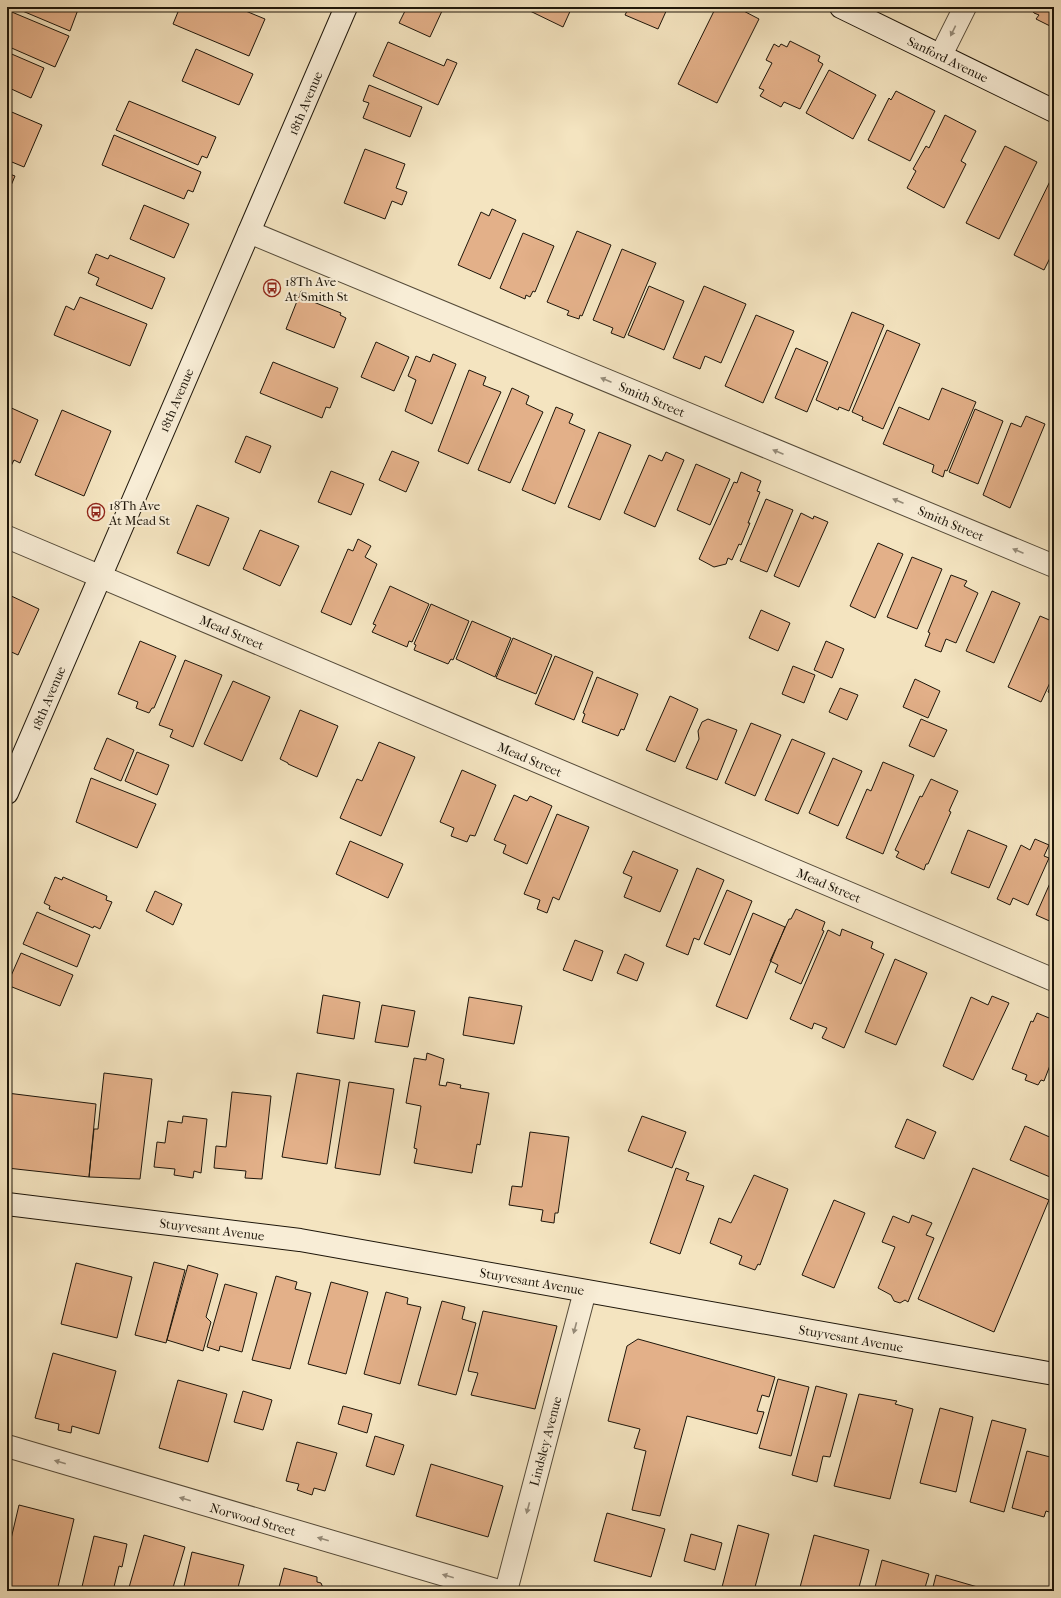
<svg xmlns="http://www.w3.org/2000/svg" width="1061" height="1598" font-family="'IM FELL French Canon',serif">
<rect width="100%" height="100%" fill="#f4e4c0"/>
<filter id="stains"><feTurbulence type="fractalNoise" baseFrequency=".005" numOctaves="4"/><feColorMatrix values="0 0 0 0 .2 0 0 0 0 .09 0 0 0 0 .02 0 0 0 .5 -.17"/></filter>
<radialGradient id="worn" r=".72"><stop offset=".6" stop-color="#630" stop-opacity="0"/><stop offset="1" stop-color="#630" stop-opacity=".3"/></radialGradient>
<path fill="#e3b089" stroke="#1e160a" d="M 13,7 L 79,7 L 70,31 Z
M 180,7 L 236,7 L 265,19 L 249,56 L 173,24 Z
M 407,7 L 433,7 L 442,11 L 430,37 L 399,23 Z
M 532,7 L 572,7 L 563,27 L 530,11 Z
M 629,7 L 668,7 L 658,29 L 625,15 Z
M 716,7 L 736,7 L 759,19 L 717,103 L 678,84 Z
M 1030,7 L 1054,7 L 1054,28 L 1036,19 L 1039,15 L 1034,13 Z
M 7,10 L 69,36 L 55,67 L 7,46 Z
M 790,41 L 820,56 L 818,61 L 823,64 L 800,109 L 784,102 L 781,107 L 760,96 L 764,90 L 759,88 L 772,63 L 766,60 L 774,44 L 779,47 L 781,44 L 787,47 Z
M 388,42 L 444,66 L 447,59 L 457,63 L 438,105 L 373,76 Z
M 196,49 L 253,74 L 239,105 L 182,81 Z
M 7,52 L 44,68 L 31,98 L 7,87 Z
M 829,70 L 876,95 L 853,139 L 806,113 Z
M 369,85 L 422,107 L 410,137 L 363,118 L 369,103 L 363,101 Z
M 896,91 L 935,111 L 910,161 L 868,140 L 889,98 L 891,100 Z
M 129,101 L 216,137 L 207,158 L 202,156 L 198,165 L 116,130 Z
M 7,110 L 42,125 L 24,167 L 7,160 Z
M 945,115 L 976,131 L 961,161 L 966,164 L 944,208 L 907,188 L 916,171 L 913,169 L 926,146 L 929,148 Z
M 114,135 L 201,172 L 193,192 L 188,190 L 184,199 L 102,165 Z
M 1005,146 L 1037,162 L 999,239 L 966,223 Z
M 365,149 L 405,164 L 396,188 L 407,192 L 402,205 L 392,201 L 385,219 L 344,203 Z
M 7,173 L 15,176 L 7,195 Z
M 1054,173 L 1054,250 L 1044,270 L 1014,255 Z
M 144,205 L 189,224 L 174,258 L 130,239 Z
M 492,209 L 516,220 L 490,279 L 458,265 L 481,212 L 489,216 Z
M 577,231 L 611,245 L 582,316 L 580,315 L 579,319 L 567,315 L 569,311 L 547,302 Z
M 523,233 L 554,246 L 535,292 L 533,291 L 530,297 L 526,295 L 525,299 L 500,288 Z
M 622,249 L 656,263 L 624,338 L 611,333 L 613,328 L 593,320 Z
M 96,254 L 108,259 L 110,255 L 165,278 L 152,309 L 96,285 L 99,278 L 88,273 Z
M 649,286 L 684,301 L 664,350 L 628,335 Z
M 704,286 L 746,304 L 721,363 L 705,356 L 700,369 L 673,358 Z
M 301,291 L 313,296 L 311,301 L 341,313 L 340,315 L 346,318 L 334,348 L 286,329 Z
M 80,297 L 147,324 L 130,366 L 54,335 L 66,306 L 74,310 Z
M 852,312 L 884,325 L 849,411 L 839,407 L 838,410 L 816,400 Z
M 756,315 L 794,331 L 763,403 L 725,386 Z
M 887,330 L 920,344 L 883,429 L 862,420 L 863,417 L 852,412 Z
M 376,342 L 409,357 L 394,391 L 361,377 Z
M 796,348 L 828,362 L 807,412 L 775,398 Z
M 433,354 L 456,364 L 432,424 L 405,411 L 416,380 L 408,376 L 416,356 L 430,362 Z
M 273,362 L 338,388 L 330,408 L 326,407 L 322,418 L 260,393 Z
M 469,370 L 486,377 L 483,385 L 501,392 L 468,464 L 438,451 Z
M 512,388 L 529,396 L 526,404 L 543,412 L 510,483 L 478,470 Z
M 942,388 L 976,402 L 947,471 L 945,470 L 943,477 L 932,472 L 934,465 L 883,444 L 899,407 L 929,420 Z
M 7,406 L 38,420 L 20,463 L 14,460 L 9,470 L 7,469 Z
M 556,407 L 573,414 L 569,423 L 585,430 L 555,504 L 522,490 Z
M 975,409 L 1003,421 L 978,484 L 949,472 Z
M 62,410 L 111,431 L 84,496 L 35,475 Z
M 1026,416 L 1045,424 L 1010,508 L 983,495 L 1011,423 L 1021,427 Z
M 599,432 L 631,445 L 600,520 L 568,507 Z
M 246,436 L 271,446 L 260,473 L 235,462 Z
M 392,451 L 419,462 L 406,492 L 379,480 Z
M 666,452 L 684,460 L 655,527 L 624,513 L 649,455 L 662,461 Z
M 696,464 L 730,479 L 710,525 L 677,510 Z
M 331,471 L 364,484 L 351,515 L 318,502 Z
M 741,472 L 761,481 L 757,491 L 760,492 L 748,523 L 750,523 L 741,545 L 739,544 L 732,560 L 728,558 L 726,564 L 714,567 L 699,559 L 734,482 L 737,483 Z
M 766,499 L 793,510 L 767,572 L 740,561 Z
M 197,505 L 229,518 L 209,566 L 177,553 Z
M 801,513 L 813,519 L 814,516 L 828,522 L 799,587 L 774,576 Z
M 260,530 L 299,546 L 280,586 L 243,569 Z
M 358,539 L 371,546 L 365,557 L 377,564 L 351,625 L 321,612 L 348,549 L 353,551 Z
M 878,543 L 903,554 L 875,618 L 850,606 Z
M 912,557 L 942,569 L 917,629 L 887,617 Z
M 951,575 L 967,581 L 964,586 L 978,593 L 956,643 L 946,639 L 941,652 L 925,646 L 930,633 L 928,632 Z
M 390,586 L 429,604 L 412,642 L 409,641 L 407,647 L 372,632 L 376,625 L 373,624 Z
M 992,591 L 1020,603 L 994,663 L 966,651 Z
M 7,594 L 39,609 L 18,655 L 7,650 Z
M 431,604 L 469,621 L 453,660 L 451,659 L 448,664 L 414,650 L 416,645 L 414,644 Z
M 761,610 L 790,623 L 778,651 L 749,638 Z
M 1040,616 L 1054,622 L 1054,674 L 1041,702 L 1008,687 Z
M 472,621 L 511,638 L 495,677 L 456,659 Z
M 513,638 L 552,655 L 536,694 L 496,678 Z
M 140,641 L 176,656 L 154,708 L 152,708 L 149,713 L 136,708 L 138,702 L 118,694 Z
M 826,641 L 844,649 L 832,678 L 814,670 Z
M 555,656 L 593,672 L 574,720 L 535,704 Z
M 185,660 L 222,675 L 193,747 L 170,737 L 173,730 L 159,725 Z
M 793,666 L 815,675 L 804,703 L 782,694 Z
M 597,677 L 638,694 L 624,730 L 621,729 L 618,736 L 582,722 L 585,714 L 583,713 Z
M 1054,678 L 1054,695 L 1048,692 Z
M 915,679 L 940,691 L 928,718 L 903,707 Z
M 233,681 L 270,697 L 242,761 L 204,744 Z
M 840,688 L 858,695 L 847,720 L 829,712 Z
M 670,696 L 698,709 L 675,762 L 646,750 Z
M 300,710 L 338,726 L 317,777 L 288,764 L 288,763 L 280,759 Z
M 708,719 L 737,730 L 717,780 L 686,768 L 699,739 L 698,731 L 702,722 Z
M 921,719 L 947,730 L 934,757 L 909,746 Z
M 751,723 L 781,735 L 755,796 L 725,783 Z
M 107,738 L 134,750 L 121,781 L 94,769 Z
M 792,739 L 825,753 L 798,814 L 765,800 Z
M 379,742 L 415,757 L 381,836 L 340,818 L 357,779 L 362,781 Z
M 137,752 L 169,765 L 157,795 L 125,781 Z
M 833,758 L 862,771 L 838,826 L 809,813 Z
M 883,762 L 914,775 L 883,854 L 846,838 L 867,789 L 871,791 Z
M 462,770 L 496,785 L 475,836 L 470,835 L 467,842 L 451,836 L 454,828 L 440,822 Z
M 91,778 L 156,804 L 137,848 L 76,822 Z
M 931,779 L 958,791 L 949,811 L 951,812 L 928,864 L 926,864 L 924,870 L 896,857 L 899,852 L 895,850 L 920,796 L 922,797 Z
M 514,795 L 527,801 L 530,796 L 552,806 L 527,864 L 503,853 L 506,845 L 494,840 Z
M 557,814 L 589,827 L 559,900 L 553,897 L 547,913 L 537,909 L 540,900 L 524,894 Z
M 968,830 L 1007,846 L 989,888 L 951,873 Z
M 1035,839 L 1049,845 L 1044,856 L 1049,858 L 1028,905 L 1013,898 L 1010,905 L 997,899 L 1021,845 L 1030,850 Z
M 350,841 L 403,864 L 388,898 L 336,874 Z
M 633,851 L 678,870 L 660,912 L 624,897 L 632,877 L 623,873 Z
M 697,868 L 724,880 L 699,940 L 694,938 L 688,955 L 666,946 Z
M 1054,874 L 1054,923 L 1036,915 Z
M 55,877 L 62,880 L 63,877 L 107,896 L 106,900 L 112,902 L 100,929 L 94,926 L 93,928 L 49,909 L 50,906 L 44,903 Z
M 727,890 L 752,901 L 730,955 L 704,944 Z
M 155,891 L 182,904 L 173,925 L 146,911 Z
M 796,909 L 825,922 L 822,930 L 824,931 L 801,984 L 775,972 L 778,965 L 770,961 L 789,919 L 791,919 Z
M 37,912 L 90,935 L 77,967 L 23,944 Z
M 753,913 L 785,927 L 747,1019 L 716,1006 Z
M 842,929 L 873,942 L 871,948 L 884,954 L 844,1048 L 822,1038 L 827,1028 L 814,1023 L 812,1029 L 790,1019 L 828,930 L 840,936 Z
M 575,940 L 603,951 L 592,981 L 563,970 Z
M 21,953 L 73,975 L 60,1006 L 7,985 Z
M 625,954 L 644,963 L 637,981 L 617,973 Z
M 895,959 L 927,973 L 896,1045 L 865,1032 Z
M 323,995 L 360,1002 L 354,1039 L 317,1033 Z
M 992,996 L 1009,1003 L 973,1080 L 943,1066 L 971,997 L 988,1005 Z
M 469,997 L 522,1006 L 514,1044 L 463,1035 Z
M 382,1005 L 415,1011 L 408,1047 L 375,1042 Z
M 1037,1013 L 1054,1020 L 1054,1055 L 1044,1081 L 1041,1080 L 1038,1085 L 1025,1080 L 1027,1075 L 1012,1069 L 1031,1021 L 1033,1022 Z
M 427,1053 L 444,1059 L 439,1085 L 446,1086 L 447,1082 L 461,1085 L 460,1088 L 489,1093 L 480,1145 L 477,1144 L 472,1173 L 414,1163 L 417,1149 L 414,1148 L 421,1106 L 406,1103 L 414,1058 L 426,1060 Z
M 104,1073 L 152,1079 L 140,1179 L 89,1177 L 94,1129 L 98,1129 Z
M 297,1073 L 340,1080 L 327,1164 L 282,1157 Z
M 349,1082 L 394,1089 L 380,1175 L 335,1168 Z
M 232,1092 L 271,1096 L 262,1179 L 245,1178 L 246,1171 L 214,1168 L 216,1146 L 226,1147 Z
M 7,1093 L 96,1104 L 89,1177 L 7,1168 Z
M 183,1116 L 207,1119 L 201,1173 L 194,1171 L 193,1178 L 174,1175 L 175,1169 L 154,1167 L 157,1142 L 165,1143 L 168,1121 L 182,1123 Z
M 642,1116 L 686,1132 L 672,1168 L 628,1151 Z
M 907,1119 L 936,1132 L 924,1159 L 895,1147 Z
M 1025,1126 L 1054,1139 L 1054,1168 L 1050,1177 L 1010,1160 Z
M 530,1132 L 569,1137 L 558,1213 L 555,1213 L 554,1223 L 541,1221 L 543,1210 L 509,1205 L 512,1186 L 522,1187 Z
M 676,1168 L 689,1173 L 686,1180 L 704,1186 L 680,1254 L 650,1243 Z
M 973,1168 L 1049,1200 L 994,1332 L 918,1299 Z
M 754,1175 L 788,1189 L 760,1265 L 758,1264 L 755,1270 L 739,1264 L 742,1256 L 710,1243 L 719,1218 L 731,1223 Z
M 834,1200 L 865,1213 L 834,1288 L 802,1275 Z
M 912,1215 L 932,1223 L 926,1235 L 934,1238 L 908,1302 L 905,1300 L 900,1303 L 894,1301 L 891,1295 L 878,1288 L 895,1247 L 882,1242 L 893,1216 L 909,1223 Z
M 154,1262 L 185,1270 L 166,1343 L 135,1335 Z
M 76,1263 L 132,1277 L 117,1338 L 61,1324 Z
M 188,1265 L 218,1274 L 206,1317 L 211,1322 L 203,1351 L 167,1340 Z
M 276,1276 L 297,1282 L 295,1289 L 311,1293 L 290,1369 L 252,1360 Z
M 331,1282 L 368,1292 L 346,1374 L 308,1364 Z
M 225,1284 L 257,1293 L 242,1352 L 220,1346 L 219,1351 L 207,1347 Z
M 386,1292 L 408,1298 L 407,1304 L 421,1307 L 400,1384 L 364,1374 Z
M 442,1301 L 465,1307 L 462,1319 L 476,1323 L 456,1395 L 418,1385 Z
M 483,1311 L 557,1326 L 535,1409 L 471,1395 L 478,1373 L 468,1371 Z
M 638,1339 L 775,1377 L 769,1397 L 762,1395 L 757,1411 L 764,1412 L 757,1434 L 687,1416 L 660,1516 L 632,1510 L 646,1451 L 634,1448 L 640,1429 L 608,1421 L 627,1346 Z
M 53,1353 L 116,1371 L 99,1434 L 72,1426 L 71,1433 L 58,1430 L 59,1424 L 35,1418 Z
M 778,1379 L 809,1387 L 791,1456 L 759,1448 Z
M 178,1380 L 227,1394 L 208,1462 L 159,1448 Z
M 816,1386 L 847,1394 L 830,1457 L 823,1456 L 817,1482 L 792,1475 Z
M 243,1391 L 272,1400 L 263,1430 L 234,1422 Z
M 859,1394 L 897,1401 L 895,1404 L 913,1409 L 890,1499 L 834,1486 Z
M 343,1406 L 372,1414 L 367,1433 L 338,1424 Z
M 940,1408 L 973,1417 L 956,1492 L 920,1483 Z
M 992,1420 L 1026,1429 L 1004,1512 L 970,1502 Z
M 375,1436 L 404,1445 L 394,1475 L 366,1466 Z
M 297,1442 L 337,1453 L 325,1491 L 314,1488 L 312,1495 L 297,1490 L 299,1484 L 286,1481 Z
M 1027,1451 L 1054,1458 L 1054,1507 L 1052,1513 L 1046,1511 L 1044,1517 L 1012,1508 Z
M 431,1464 L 503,1486 L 488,1537 L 416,1516 Z
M 19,1505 L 74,1519 L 57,1591 L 19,1591 L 7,1588 L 7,1556 Z
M 607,1513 L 665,1529 L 651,1577 L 594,1561 Z
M 738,1525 L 769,1534 L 754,1591 L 721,1591 Z
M 691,1534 L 722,1543 L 715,1570 L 684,1561 Z
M 144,1535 L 185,1547 L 172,1591 L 128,1591 Z
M 814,1535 L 869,1550 L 858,1591 L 799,1591 Z
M 94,1536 L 127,1544 L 122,1567 L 119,1566 L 113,1591 L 81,1591 Z
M 192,1552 L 244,1565 L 237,1591 L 183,1591 Z
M 882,1560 L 929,1574 L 924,1591 L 874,1591 Z
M 284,1568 L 317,1577 L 317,1582 L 321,1583 L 324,1590 L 327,1591 L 278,1591 Z
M 936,1575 L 981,1588 L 980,1591 L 932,1591 Z"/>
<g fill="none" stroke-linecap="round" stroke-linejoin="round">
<g stroke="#544a38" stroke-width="24">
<path id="street" d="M 941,55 L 965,7
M 249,232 L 1054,566
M 7,537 L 1054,980
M 7,1446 L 499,1591
M 506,1591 L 585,1291"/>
</g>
<g stroke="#1e160a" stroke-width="24">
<path id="secondary" d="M 841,7 L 1054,111
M 7,793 L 346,7
M 7,1204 L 300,1240 L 1054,1374"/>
</g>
<use href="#street" stroke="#f8edd6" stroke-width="22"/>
<use href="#secondary" stroke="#f8edd6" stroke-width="22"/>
</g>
<defs><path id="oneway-solid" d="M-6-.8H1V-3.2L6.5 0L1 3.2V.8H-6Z"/></defs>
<g fill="#968c7a">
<use href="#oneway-solid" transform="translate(953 31) rotate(116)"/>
<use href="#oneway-solid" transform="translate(606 380) rotate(-157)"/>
<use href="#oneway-solid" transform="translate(778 452) rotate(-157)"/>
<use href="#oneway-solid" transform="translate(898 501) rotate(-157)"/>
<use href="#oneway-solid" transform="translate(1018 551) rotate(-157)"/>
<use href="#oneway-solid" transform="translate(575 1328) rotate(105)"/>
<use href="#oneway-solid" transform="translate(60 1462) rotate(-164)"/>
<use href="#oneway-solid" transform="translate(185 1499) rotate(-164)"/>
<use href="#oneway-solid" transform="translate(528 1508) rotate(105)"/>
<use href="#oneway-solid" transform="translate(323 1539) rotate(-164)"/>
<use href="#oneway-solid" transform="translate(448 1576) rotate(-164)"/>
</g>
<defs>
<g id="bus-ring" transform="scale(0.9)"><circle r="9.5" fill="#f8edd6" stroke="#8f2418" stroke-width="1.5"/><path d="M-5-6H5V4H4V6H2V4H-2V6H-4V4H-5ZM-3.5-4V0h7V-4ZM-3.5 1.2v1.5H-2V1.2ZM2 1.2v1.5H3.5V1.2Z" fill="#8f2418"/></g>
</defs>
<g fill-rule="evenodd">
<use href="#bus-ring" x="272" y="288"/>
<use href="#bus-ring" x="96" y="512"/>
</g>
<g text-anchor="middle" stroke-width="4" stroke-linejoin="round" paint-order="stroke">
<g font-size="13" fill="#1e160a" stroke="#f8edd6">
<text transform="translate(948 59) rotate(26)" y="5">Sanford Avenue</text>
<text transform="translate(305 103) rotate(-67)" y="5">18th Avenue</text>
<text transform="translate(652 399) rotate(23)" y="5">Smith Street</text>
<text transform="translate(176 400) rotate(-67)" y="5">18th Avenue</text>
<text transform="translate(951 523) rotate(23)" y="5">Smith Street</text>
<text transform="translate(232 632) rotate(23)" y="5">Mead Street</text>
<text transform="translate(48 698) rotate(-67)" y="5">18th Avenue</text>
<text transform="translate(530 759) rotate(23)" y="5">Mead Street</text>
<text transform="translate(829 885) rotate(23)" y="5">Mead Street</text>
<text transform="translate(212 1229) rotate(7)" y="5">Stuyvesant Avenue</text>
<text transform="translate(532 1281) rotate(10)" y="5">Stuyvesant Avenue</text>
<text transform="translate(851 1338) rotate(10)" y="5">Stuyvesant Avenue</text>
<text transform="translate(545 1441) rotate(-75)" y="5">Lindsley Avenue</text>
<text transform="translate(253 1519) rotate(16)" y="5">Norwood Street</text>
</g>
<g font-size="13" fill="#1e160a" stroke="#f8edd6" text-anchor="start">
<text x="285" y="286">18Th Ave<tspan x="285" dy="15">At Smith St</tspan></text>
<text x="109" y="510">18Th Ave<tspan x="109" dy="15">At Mead St</tspan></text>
</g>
</g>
<rect width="1061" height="1598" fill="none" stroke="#f4e4c0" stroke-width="24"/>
<rect x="8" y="8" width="1045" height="1582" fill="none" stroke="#1e160a" stroke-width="2"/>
<rect x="12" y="12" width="1037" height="1574" fill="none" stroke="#1e160a"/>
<rect width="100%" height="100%" filter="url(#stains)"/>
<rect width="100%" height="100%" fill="url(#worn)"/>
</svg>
